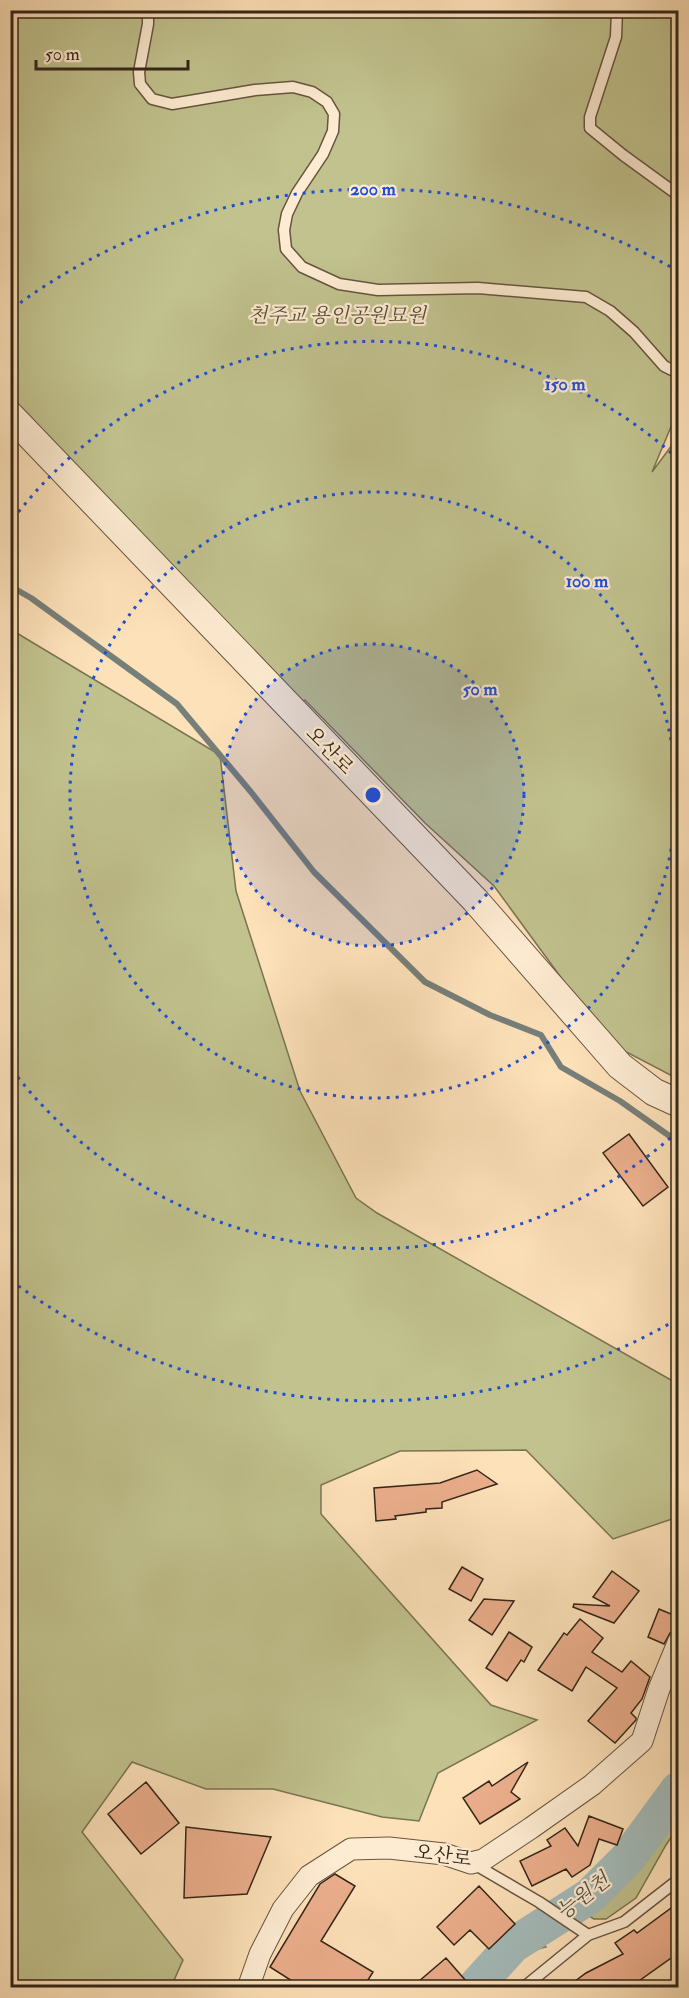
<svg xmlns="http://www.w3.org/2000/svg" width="689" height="1998" font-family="'IM FELL Double Pica','Noto Serif KR',serif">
<rect width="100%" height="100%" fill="#fde1b9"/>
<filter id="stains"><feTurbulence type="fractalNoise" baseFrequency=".00333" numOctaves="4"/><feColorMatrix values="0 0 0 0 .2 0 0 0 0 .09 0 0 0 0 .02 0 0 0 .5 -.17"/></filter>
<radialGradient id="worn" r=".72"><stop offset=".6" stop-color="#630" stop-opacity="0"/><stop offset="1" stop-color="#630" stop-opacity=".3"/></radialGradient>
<path fill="#c1c28e" stroke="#7a7453" stroke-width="1.5" d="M 11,11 L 678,11 L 678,410 L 652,472 L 678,437 L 678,1079 L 609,1043 L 494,886 L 425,823 L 305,700 L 288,706 L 11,415 Z
M 10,629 L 220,755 L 236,891 L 300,1091 L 356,1198 L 377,1213 L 678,1384 L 678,1517 L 613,1539 L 526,1450 L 400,1451 L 321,1485 L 321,1514 L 491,1705 L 537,1720 L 438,1773 L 419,1821 L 382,1817 L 273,1789 L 206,1789 L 132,1762 L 82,1832 L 183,1960 L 171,1987 L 11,1987 Z
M 678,1784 L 678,1788 C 647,1831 617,1879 569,1906 L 560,1901 L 584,1892 L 612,1867 L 636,1843 L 646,1826 Z
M 678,1798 L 678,1827 L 666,1845 L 636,1898 L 606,1919 L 594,1919 L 577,1909 C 621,1880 648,1840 678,1798 Z"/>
<path fill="#a4bbba" stroke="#777f79" stroke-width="1.5" d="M 530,1920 L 546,1947 C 534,1948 495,1976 490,1987 L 473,1987 L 480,1976 Z"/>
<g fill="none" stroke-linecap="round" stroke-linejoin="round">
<path stroke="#6c7069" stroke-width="1.5" d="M 529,1932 L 535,1940 L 535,1943 L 507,1963 L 504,1963 L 503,1959 Z"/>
<path stroke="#777f79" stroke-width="6" d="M 10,586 L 31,598 L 177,704 L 251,792 L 314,872 L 425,982 L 490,1015 L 541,1035 L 561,1067 L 620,1101 L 678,1142"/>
<path stroke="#a4bbba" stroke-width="36" d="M 474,1988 L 513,1945 L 590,1896 L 628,1858 L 678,1790"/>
</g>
<path fill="#ebae8c" stroke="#342618" stroke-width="1.5" d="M 629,1134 L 668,1187 L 643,1206 L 603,1153 Z
M 477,1470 L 497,1484 L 442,1502 L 442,1508 L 426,1509 L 426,1512 L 395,1516 L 396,1519 L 376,1521 L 374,1488 L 440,1483 Z
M 462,1567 L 483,1579 L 471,1601 L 449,1589 Z
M 612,1571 L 639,1591 L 614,1623 L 573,1607 L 574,1604 L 610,1606 L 593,1597 Z
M 484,1599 L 514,1601 L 492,1635 L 469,1620 Z
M 659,1609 L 678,1617 L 676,1630 L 670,1633 L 664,1644 L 648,1637 Z
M 580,1619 L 603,1638 L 592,1652 L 622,1672 L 631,1661 L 650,1677 L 642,1699 L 631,1713 L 636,1718 L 636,1720 L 615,1743 L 588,1721 L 617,1688 L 586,1667 L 572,1691 L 538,1670 L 564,1633 L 567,1635 Z
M 509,1632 L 532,1647 L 524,1662 L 521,1660 L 507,1681 L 486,1668 Z
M 528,1762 L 511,1792 L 520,1799 L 480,1824 L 463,1798 L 489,1781 L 492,1786 Z
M 146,1782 L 179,1823 L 141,1854 L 108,1814 Z
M 589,1816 L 623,1829 L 617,1845 L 599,1839 L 590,1865 L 572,1877 L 566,1869 L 532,1886 L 520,1861 L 551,1846 L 547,1840 L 565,1828 L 578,1846 Z
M 186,1827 L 271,1837 L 247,1894 L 184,1898 Z
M 335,1874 L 355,1886 L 321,1941 L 373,1972 L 363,1988 L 303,1988 L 270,1967 L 320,1884 Z
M 479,1886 L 515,1924 L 489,1949 L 470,1930 L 454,1945 L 437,1927 Z
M 678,1903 L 678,1953 L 629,1988 L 566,1988 L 586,1973 L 623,1954 L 615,1943 L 634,1930 L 637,1933 Z
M 446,1958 L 466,1981 L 457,1988 L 411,1988 Z"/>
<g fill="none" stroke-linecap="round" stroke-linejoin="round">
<g stroke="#665540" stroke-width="13">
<path id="service" d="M 148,10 L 148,24 L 139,72 L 140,84 L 152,99 L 172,104 L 255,90 L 293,87 L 312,92 L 327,102 L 334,114 L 333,131 L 323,154 L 297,193 L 287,214 L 284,230 L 286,249 L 302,267 L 339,284 L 378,290 L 478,288 L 586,297 L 610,311 L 634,332 L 664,366 L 678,373
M 617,10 L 616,37 L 590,117 L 590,128 L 623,155 L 678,195
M 474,1864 L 539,1902 L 588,1935
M 523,1988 L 588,1935 L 624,1922 L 678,1880"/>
</g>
<g stroke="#665540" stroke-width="23">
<path id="minor" d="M 248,1988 L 260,1954 L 283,1909 L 309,1876 L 351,1849 L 389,1848 L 444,1854 L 471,1863 L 483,1860 L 531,1828 L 592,1785 L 642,1741 L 659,1689 L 678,1643"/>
</g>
<g stroke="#665540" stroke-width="29">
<path id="tertiary" d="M 10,415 L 475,900 L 620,1066 L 654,1092 L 678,1103"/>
</g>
<use href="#service" stroke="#feecd2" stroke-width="10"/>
<use href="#minor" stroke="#feecd2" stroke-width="21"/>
<use href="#tertiary" stroke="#feecd2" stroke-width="27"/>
</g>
<circle cx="373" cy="795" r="151" fill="#1d4ed8" fill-opacity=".12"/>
<g fill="none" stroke="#1d4ed8" stroke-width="3" stroke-dasharray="3 6">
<circle cx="373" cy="795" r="151"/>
<circle cx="373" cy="795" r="303"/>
<path d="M677 1132A454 454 0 0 1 13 1071M13 519A454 454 0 0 1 677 458"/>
<path d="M676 1320A606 606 0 0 1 13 1282M13 308A606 606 0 0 1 676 270"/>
</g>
<g text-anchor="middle" stroke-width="4.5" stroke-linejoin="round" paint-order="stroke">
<g font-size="20" font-style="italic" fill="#574d36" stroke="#feecd2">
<text x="337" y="322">천주교 용인공원묘원</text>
</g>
<g font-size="20" fill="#342618" stroke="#feecd2">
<text transform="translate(330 750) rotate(46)" y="7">오산로</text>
<text transform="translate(443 1855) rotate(8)" y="7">오산로</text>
</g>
<g font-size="21" font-style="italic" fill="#565349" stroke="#feecd2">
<text transform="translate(583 1896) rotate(-38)" y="7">능원천</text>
</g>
</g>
<circle cx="373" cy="795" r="9" fill="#1d4ed8" stroke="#feecd2" stroke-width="3"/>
<g font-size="18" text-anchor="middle" font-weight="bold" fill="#1d4ed8" stroke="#feecd2" stroke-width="4.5" stroke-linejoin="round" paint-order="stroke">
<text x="373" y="195">200 m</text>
<text x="565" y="390">150 m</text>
<text x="587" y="587">100 m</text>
<text x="480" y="695">50 m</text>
</g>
<rect width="689" height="1998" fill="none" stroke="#fde1b9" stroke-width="36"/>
<rect x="12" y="12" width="665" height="1974" fill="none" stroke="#342618" stroke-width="3"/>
<rect x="18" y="18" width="653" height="1962" fill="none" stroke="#342618" stroke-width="1.5"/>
<path d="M36 60v9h152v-9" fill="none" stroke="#342618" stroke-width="3"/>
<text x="45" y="60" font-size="18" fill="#342618" stroke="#feecd2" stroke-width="4.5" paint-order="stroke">50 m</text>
<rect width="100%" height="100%" filter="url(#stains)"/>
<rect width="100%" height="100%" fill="url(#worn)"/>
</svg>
